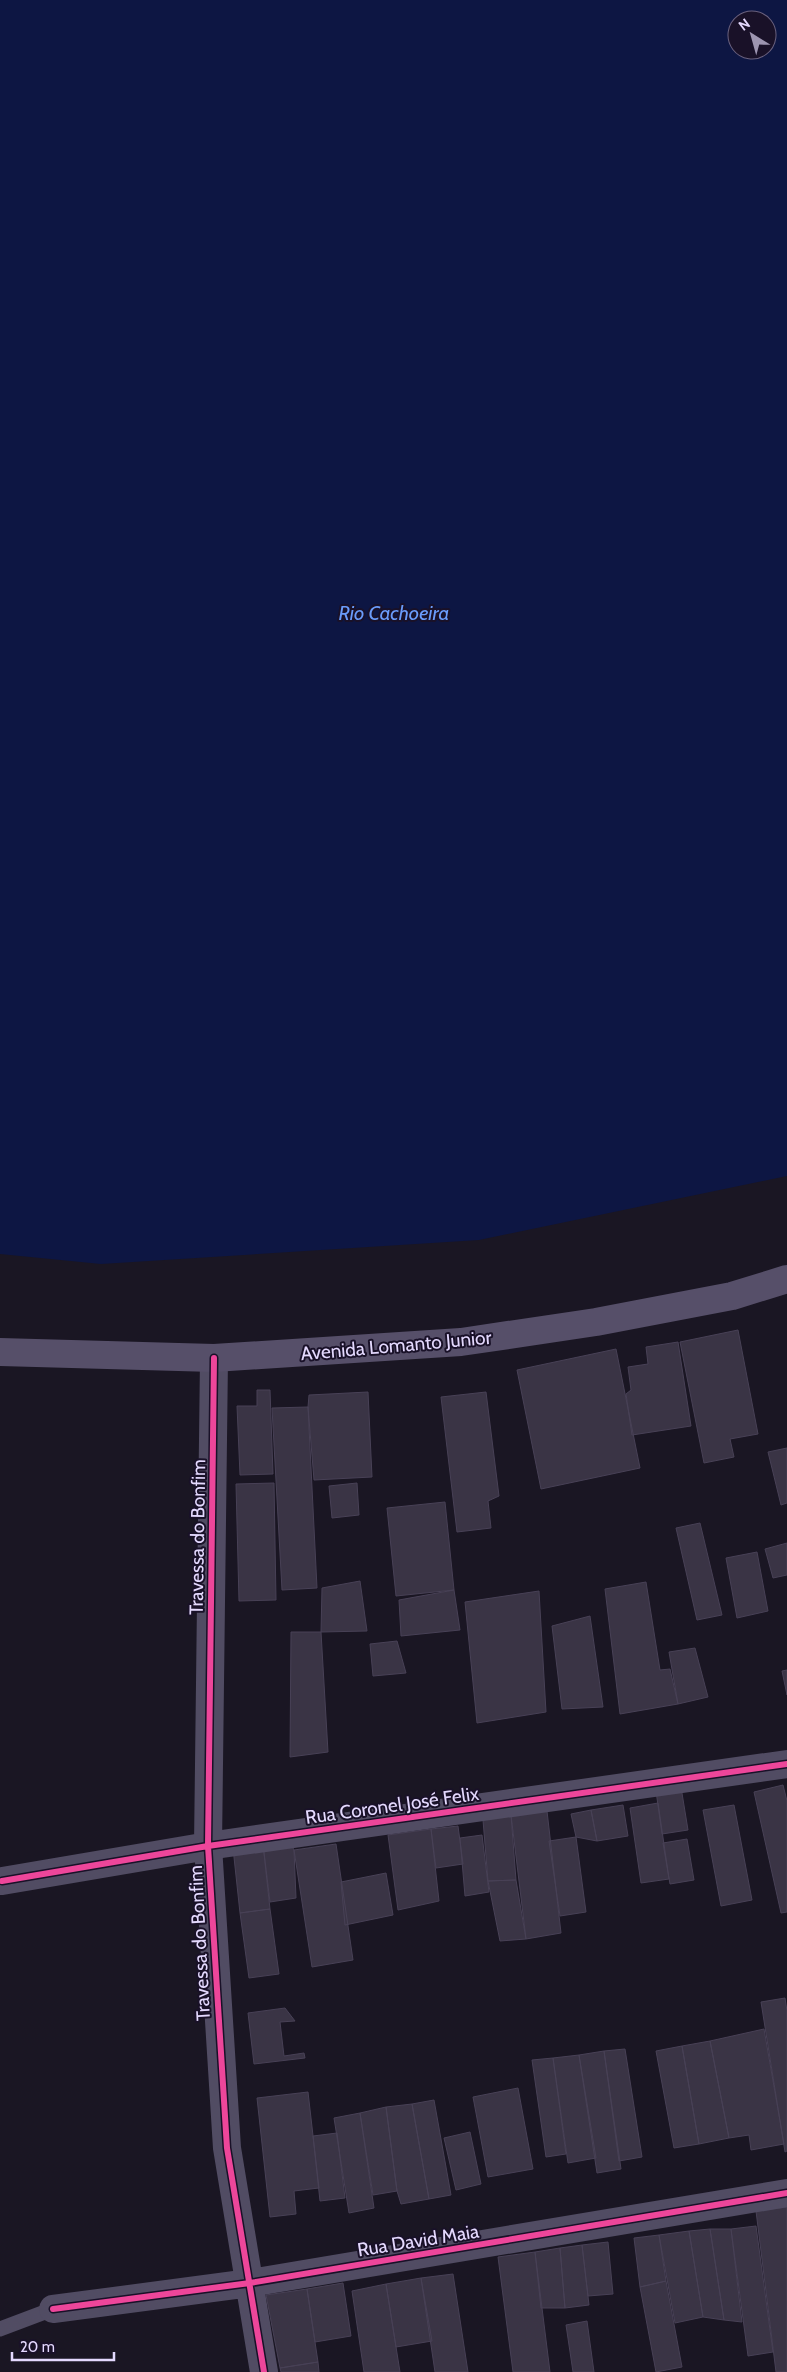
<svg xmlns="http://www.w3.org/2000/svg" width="787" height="2372" font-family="Cabin,sans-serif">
<rect width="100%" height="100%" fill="#1a1623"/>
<path fill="#0d1643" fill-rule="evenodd" d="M 0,0 L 787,0 L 787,1176 L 479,1240 L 101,1264 L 0,1254 ZM 737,20 L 767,20 L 767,50 L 737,50 Z"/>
<path fill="#3a3445" stroke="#484156" d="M 738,1330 L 758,1434 L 730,1439 L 734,1457 L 704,1463 L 680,1342 Z
M 678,1342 L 691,1426 L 632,1435 L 626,1394 L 631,1390 L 628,1367 L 648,1364 L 646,1347 Z
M 616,1349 L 640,1468 L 541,1489 L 517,1370 Z
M 257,1390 L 270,1390 L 273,1474 L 240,1475 L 237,1406 L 257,1406 Z
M 368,1392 L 372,1477 L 314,1480 L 308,1407 L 309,1395 Z
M 486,1392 L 499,1496 L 488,1501 L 491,1528 L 457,1532 L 441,1397 Z
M 308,1407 L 317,1588 L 282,1590 L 272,1408 Z
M 787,1448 L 787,1503 L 781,1505 L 768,1452 Z
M 274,1483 L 276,1600 L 239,1601 L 236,1484 Z
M 357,1483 L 359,1515 L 332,1518 L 329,1486 Z
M 445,1502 L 454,1590 L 396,1596 L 387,1508 Z
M 700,1523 L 722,1615 L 697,1620 L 676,1528 Z
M 787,1543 L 787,1575 L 773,1578 L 765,1549 Z
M 757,1552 L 768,1611 L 737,1618 L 726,1558 Z
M 360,1581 L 367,1631 L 321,1632 L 322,1588 Z
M 646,1582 L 660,1670 L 670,1669 L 678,1704 L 620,1714 L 605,1589 Z
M 454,1590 L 460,1630 L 401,1636 L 399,1600 Z
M 539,1591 L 546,1712 L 477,1723 L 465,1602 Z
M 590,1616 L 603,1707 L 562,1709 L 552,1626 Z
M 291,1632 L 321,1632 L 328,1752 L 290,1757 Z
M 397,1641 L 406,1673 L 373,1676 L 370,1644 Z
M 695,1648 L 708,1697 L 678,1704 L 669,1652 Z
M 787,1670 L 787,1695 L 782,1671 Z
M 783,1785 L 787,1801 L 787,1912 L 781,1913 L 754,1792 Z
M 681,1787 L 688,1830 L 662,1834 L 656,1791 Z
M 658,1803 L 669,1879 L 641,1883 L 630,1808 Z
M 623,1805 L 628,1836 L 597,1841 L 591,1810 Z
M 734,1805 L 752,1900 L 721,1906 L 703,1810 Z
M 591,1810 L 597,1841 L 576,1837 L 571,1814 Z
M 547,1811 L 561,1933 L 526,1939 L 511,1815 Z
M 511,1815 L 516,1880 L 488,1881 L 483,1820 Z
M 458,1826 L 463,1864 L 436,1868 L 431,1829 Z
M 431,1829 L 439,1901 L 398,1910 L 388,1835 Z
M 482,1835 L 489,1892 L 465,1896 L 460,1838 Z
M 576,1837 L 586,1912 L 560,1916 L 549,1841 Z
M 687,1839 L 694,1880 L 670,1884 L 663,1843 Z
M 289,1840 L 294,1850 L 296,1898 L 270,1902 L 263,1844 Z
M 263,1844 L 270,1909 L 240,1913 L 233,1848 Z
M 336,1844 L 353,1960 L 312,1967 L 294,1850 Z
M 386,1873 L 393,1915 L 345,1925 L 341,1882 Z
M 516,1880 L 526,1939 L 500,1941 L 488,1881 Z
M 270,1909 L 279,1974 L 249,1978 L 240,1913 Z
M 785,1998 L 787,2011 L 787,2151 L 785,2152 L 761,2002 Z
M 285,2008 L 295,2021 L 280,2022 L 284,2056 L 304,2053 L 305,2058 L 254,2064 L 248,2013 Z
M 764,2029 L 784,2144 L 751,2150 L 749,2135 L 729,2138 L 710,2041 Z
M 710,2041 L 729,2138 L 699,2144 L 682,2046 Z
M 682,2046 L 699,2144 L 674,2148 L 656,2051 Z
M 625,2049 L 642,2157 L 619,2161 L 604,2051 Z
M 604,2051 L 621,2169 L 597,2173 L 579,2055 Z
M 579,2055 L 596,2158 L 568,2163 L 553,2058 Z
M 553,2058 L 566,2154 L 546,2157 L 532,2060 Z
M 518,2088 L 533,2169 L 488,2177 L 473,2097 Z
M 308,2092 L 319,2188 L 294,2191 L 296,2214 L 270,2217 L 257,2098 Z
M 434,2100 L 451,2195 L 429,2199 L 412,2104 Z
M 412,2104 L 429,2199 L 401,2204 L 397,2191 L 386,2107 Z
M 386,2107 L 397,2191 L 373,2195 L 360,2113 Z
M 360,2113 L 374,2208 L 349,2213 L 334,2118 Z
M 470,2132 L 481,2184 L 456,2190 L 444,2138 Z
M 337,2133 L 345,2198 L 320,2201 L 313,2136 Z
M 787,2207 L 787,2372 L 776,2372 L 756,2211 Z
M 756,2226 L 773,2352 L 748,2356 L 731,2229 Z
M 710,2229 L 724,2320 L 703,2317 L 689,2231 Z
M 710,2229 L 731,2229 L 742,2322 L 724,2320 Z
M 689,2231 L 703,2317 L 675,2323 L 659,2235 Z
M 659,2235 L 666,2281 L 640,2287 L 634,2238 Z
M 608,2242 L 613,2294 L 588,2296 L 582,2245 Z
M 582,2245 L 589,2305 L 565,2308 L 560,2248 Z
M 560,2248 L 565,2308 L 541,2308 L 535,2252 Z
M 535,2252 L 550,2372 L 513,2372 L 498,2257 Z
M 453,2274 L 468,2372 L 435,2372 L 421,2278 Z
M 421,2278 L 432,2341 L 396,2347 L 386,2284 Z
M 666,2281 L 682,2367 L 656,2372 L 640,2287 Z
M 343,2283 L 351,2336 L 315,2342 L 307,2289 Z
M 386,2284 L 400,2372 L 364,2372 L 352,2291 Z
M 307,2289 L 318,2362 L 280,2368 L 266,2295 Z
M 587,2321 L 594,2372 L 573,2372 L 566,2325 Z
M 318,2362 L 319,2372 L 281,2372 L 280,2368 Z"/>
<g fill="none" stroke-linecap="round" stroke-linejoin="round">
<path stroke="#514c63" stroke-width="15" d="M 0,2329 L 53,2309"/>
<path stroke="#514c63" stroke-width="28" d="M 214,1358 L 208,1846 L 227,2148 L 264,2372
M 2,1881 L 208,1846 L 787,1764
M 53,2309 L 250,2283 L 787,2193"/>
<path stroke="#564f69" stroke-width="28" d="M 0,1352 L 214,1358 L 461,1342 L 596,1322 L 732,1296 L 787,1279"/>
<g stroke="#191128" stroke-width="9">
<path id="cycleway" d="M 214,1358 L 208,1846 L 227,2148 L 264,2372
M 2,1881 L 208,1846 L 787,1764
M 53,2309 L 250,2283 L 787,2193"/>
</g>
<use href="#cycleway" stroke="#ed469a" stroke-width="6"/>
</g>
<g text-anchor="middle" stroke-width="4" stroke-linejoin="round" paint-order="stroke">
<g font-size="19" fill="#e4d9fe" stroke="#191128">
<text transform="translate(396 1345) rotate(-5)" y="7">Avenida Lomanto Junior</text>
<text transform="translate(197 1537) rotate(-89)" y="7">Travessa do Bonfim</text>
<text transform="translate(392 1805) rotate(-8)" y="7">Rua Coronel José Felix</text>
<text transform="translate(199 1943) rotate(-93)" y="7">Travessa do Bonfim</text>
<text transform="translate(418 2240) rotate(-9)" y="7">Rua David Maia</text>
</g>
<g font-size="20" font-style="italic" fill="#6a9cfb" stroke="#191128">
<text x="394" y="620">Rio Cachoeira</text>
</g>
</g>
<g transform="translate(752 35) rotate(323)"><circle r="24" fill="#191128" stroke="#6a617e"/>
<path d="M0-4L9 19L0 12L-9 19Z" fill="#9d95b1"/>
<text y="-8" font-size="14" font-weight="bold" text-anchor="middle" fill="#e4d9fe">N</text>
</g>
<path d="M12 2352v8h102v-8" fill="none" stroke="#e4d9fe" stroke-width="2.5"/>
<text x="20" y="2352" font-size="15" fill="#e4d9fe" stroke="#191128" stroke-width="4" paint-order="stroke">20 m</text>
</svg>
